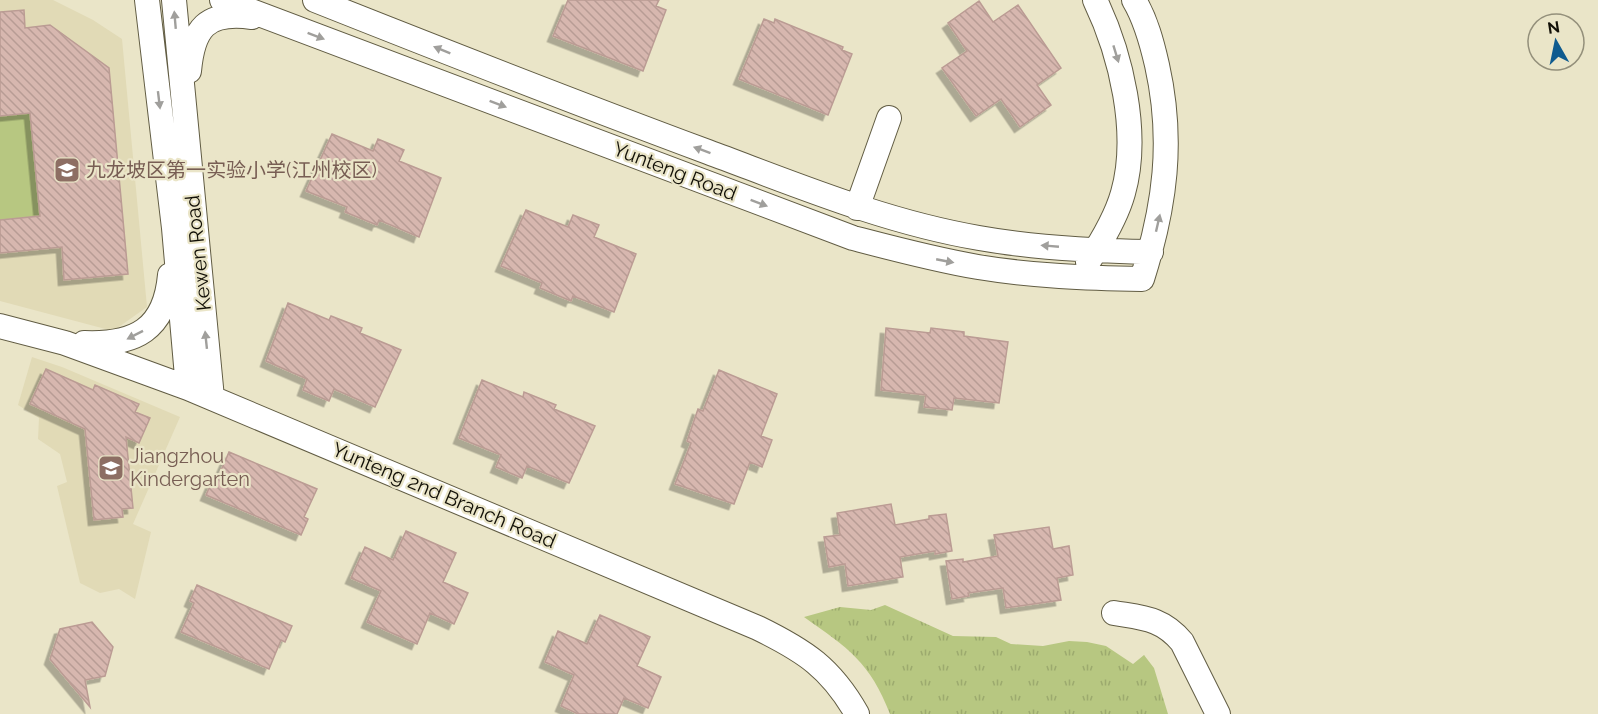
<svg xmlns="http://www.w3.org/2000/svg" width="1598" height="714" font-family="Raleway,'Noto Sans SC',sans-serif">
<defs>
<pattern id="park-tufts" width="24" height="20" patternUnits="userSpaceOnUse" patternTransform="scale(1.5)"><rect width="24" height="20" fill="#b7c781"/><path d="M3 7l-1-3M5 7V3M7 7l1-3M15 17l-1-3M17 17v-4M19 17l1-3" fill="none" stroke="#9caa6e"/></pattern>
<pattern id="building-back-hatch" width="6" height="6" patternUnits="userSpaceOnUse" patternTransform="scale(1.5)"><rect width="6" height="6" fill="#d7b7af"/><path d="M-1 5l2 2M0 0l6 6M5-1l2 2" fill="none" stroke="#b89c95"/></pattern>
<filter id="shadow"><feDropShadow dx="-5.5" dy="5.5" stdDeviation="0" flood-color="#0004"/></filter>
</defs>
<rect width="100%" height="100%" fill="#eae5c8"/>
<path fill="#e1dab6" d="M 0,0 L 53,0 L 93,20 L 122,39 L 147,307 L 113,331 L 0,301 Z
M 32,357 L 62,367 L 180,417 L 133,524 L 151,532 L 135,599 L 119,589 L 100,593 L 80,583 L 57,486 L 67,482 L 60,454 L 38,439 L 39,418 L 18,405 Z"/>
<path fill="url(#park-tufts)" d="M 885,605 L 953,636 L 996,637 L 1011,644 L 1043,646 L 1069,641 L 1087,642 L 1106,646 L 1133,664 L 1144,655 L 1154,668 L 1168,714 L 890,714 C 870,662 848,648 804,617 L 840,607 L 871,610 Z"/>
<path fill="#b7c781" d="M 30,113 L 40,216 L 0,220 L 0,116 Z"/>
<path fill="url(#building-back-hatch)" stroke="#bb9c94" stroke-width="1.5" filter="url(#shadow)" d="M 568,0 L 659,0 L 656,6 L 666,10 L 643,71 L 553,36 Z
M 979,1 L 993,22 L 1018,5 L 1061,68 L 1037,85 L 1051,105 L 1020,127 L 1001,99 L 976,116 L 942,68 L 967,51 L 948,23 Z
M 24,10 L 25,28 L 50,25 L 109,68 L 128,274 L 64,280 L 62,247 L 0,253 L 0,220 L 40,216 L 30,113 L 0,116 L 0,12 Z
M 764,19 L 774,23 L 775,19 L 843,47 L 842,50 L 852,54 L 828,115 L 739,79 Z
M 332,134 L 373,151 L 378,139 L 404,150 L 399,161 L 441,178 L 419,237 L 379,220 L 377,225 L 345,212 L 347,207 L 306,191 Z
M 526,210 L 568,227 L 573,215 L 599,225 L 594,237 L 636,254 L 614,312 L 573,296 L 571,301 L 540,288 L 542,283 L 501,266 Z
M 288,303 L 329,320 L 331,316 L 362,328 L 360,333 L 401,350 L 375,407 L 334,389 L 329,401 L 303,390 L 307,379 L 266,361 Z
M 886,328 L 930,333 L 931,328 L 964,332 L 964,336 L 1008,342 L 999,403 L 954,398 L 952,410 L 924,407 L 926,395 L 881,390 Z
M 46,369 L 93,390 L 95,385 L 139,404 L 135,412 L 150,418 L 139,443 L 126,437 L 133,508 L 122,509 L 123,517 L 94,520 L 85,429 L 30,404 Z
M 719,370 L 777,394 L 761,436 L 772,440 L 762,467 L 750,462 L 734,504 L 675,484 L 691,443 L 687,441 L 698,409 L 703,411 Z
M 482,380 L 523,397 L 524,392 L 556,405 L 554,409 L 595,426 L 569,483 L 527,466 L 522,478 L 496,467 L 501,455 L 459,438 Z
M 229,452 L 317,489 L 304,517 L 308,519 L 301,535 L 206,495 L 213,479 L 217,480 Z
M 891,504 L 895,525 L 929,519 L 929,516 L 946,514 L 952,551 L 935,554 L 935,551 L 900,557 L 903,577 L 848,586 L 845,564 L 829,567 L 824,537 L 840,535 L 837,513 Z
M 1049,527 L 1053,549 L 1069,546 L 1073,575 L 1057,578 L 1061,600 L 1006,608 L 1003,588 L 968,593 L 969,596 L 952,599 L 946,561 L 963,559 L 963,562 L 998,556 L 994,535 Z
M 406,531 L 456,553 L 443,582 L 468,593 L 454,624 L 430,613 L 417,644 L 367,622 L 381,591 L 351,578 L 365,547 L 393,560 Z
M 197,585 L 292,626 L 285,642 L 281,640 L 269,669 L 181,632 L 194,603 L 190,601 Z
M 600,615 L 650,637 L 637,666 L 661,677 L 648,708 L 624,698 L 617,714 L 578,714 L 561,706 L 574,675 L 545,662 L 558,631 L 587,644 Z
M 92,622 L 113,647 L 105,676 L 85,680 L 90,707 L 50,659 L 60,629 Z"/>
<g fill="none" stroke-linecap="round" stroke-linejoin="round">
<g stroke="#615c43" stroke-width="26">
<path id="minor" d="M 147,0 L 174,228 L 188,388
M 174,0 L 212,398
M 222,0 L 853,238 C 895,249 936,260 978,267 C 1032,276 1087,278 1142,279 C 1165,206 1174,141 1157,65 C 1152,43 1146,20 1134,0
M 315,0 C 446,52 576,103 708,152 C 797,185 885,222 979,238 C 1035,248 1094,251 1151,252
M 189,71 C 193,28 206,11 252,17
M 857,208 L 889,118
M 1088,262 C 1102,241 1116,218 1123,193 C 1140,133 1121,54 1095,0
M 0,326 L 65,343 L 188,388 L 758,628 C 805,651 831,668 857,714
M 84,343 C 135,345 165,330 170,275
M 1114,613 C 1143,618 1162,618 1182,642 L 1218,714"/>
</g>
<use href="#minor" stroke="#fff" stroke-width="24"/>
</g>
<defs><path id="oneway-solid" d="M-6-.8H1V-3.2L6.5 0L1 3.2V.8H-6Z" transform="scale(1.5)"/></defs>
<g fill="#a09f9c">
<use href="#oneway-solid" transform="translate(175 20) rotate(-95)"/>
<use href="#oneway-solid" transform="translate(316 36) rotate(21)"/>
<use href="#oneway-solid" transform="translate(442 50) rotate(-158)"/>
<use href="#oneway-solid" transform="translate(1116 54) rotate(73)"/>
<use href="#oneway-solid" transform="translate(159 100) rotate(83)"/>
<use href="#oneway-solid" transform="translate(498 104) rotate(21)"/>
<use href="#oneway-solid" transform="translate(702 150) rotate(-160)"/>
<use href="#oneway-solid" transform="translate(759 203) rotate(21)"/>
<use href="#oneway-solid" transform="translate(1158 223) rotate(-77)"/>
<use href="#oneway-solid" transform="translate(1050 246) rotate(-175)"/>
<use href="#oneway-solid" transform="translate(945 261) rotate(11)"/>
<use href="#oneway-solid" transform="translate(135 335) rotate(153)"/>
<use href="#oneway-solid" transform="translate(206 340) rotate(-96)"/>
</g>
<defs>
<g id="school-square" transform="scale(1.35)"><rect x="-9" y="-9" width="18" height="18" rx="4" fill="#8d6e63" stroke="#eae5c8"/><path d="M0-5L7-2L0 1L-7-2ZM-4 1L0 2.5L4 1V4Q0 6-4 4Z" fill="#fff"/></g>
</defs>
<g fill-rule="evenodd">
<use href="#school-square" x="67" y="170"/>
<use href="#school-square" x="111" y="468"/>
</g>
<g text-anchor="middle" stroke-width="4.5" stroke-linejoin="round" paint-order="stroke">
<g font-size="20" fill="#785e54" stroke="#eae5c8" text-anchor="start">
<text x="86" y="177">九龙坡区第一实验小学(江州校区)</text>
<text x="130" y="463">Jiangzhou<tspan x="130" dy="23">Kindergarten</tspan></text>
</g>
<g font-size="20" fill="#121007" stroke="#eae5c8">
<text transform="translate(675 171) rotate(21)" y="7">Yunteng Road</text>
<text transform="translate(198 253) rotate(-96)" y="7">Kewen Road</text>
<text transform="translate(444 495) rotate(23)" y="7">Yunteng 2nd Branch Road</text>
</g>
</g>
<g transform="translate(1556 42) rotate(351)"><circle r="28" fill="#eae5c8" stroke="#94907b" stroke-width="1.5"/>
<path d="M0-4.5L10 22L0 15L-10 22Z" fill="#0f5b8f"/>
<text y="-9" font-size="16" font-weight="bold" text-anchor="middle" fill="#121007">N</text>
</g>
</svg>
